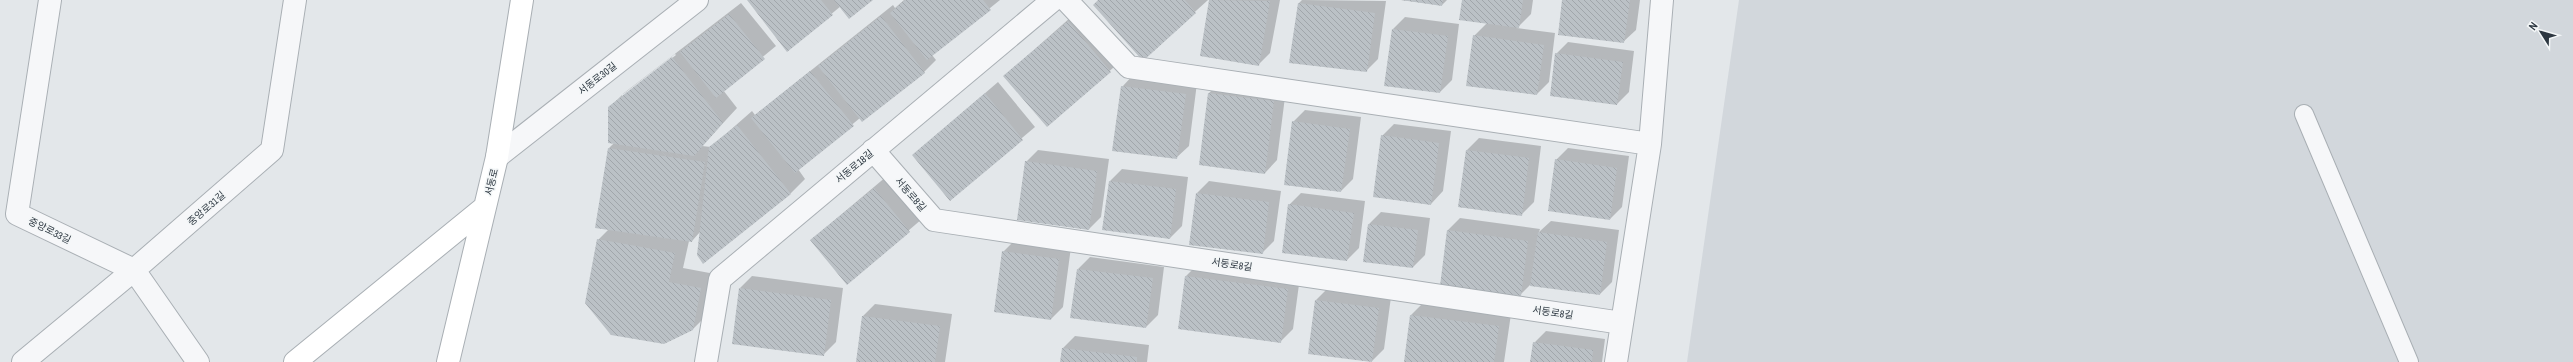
<svg xmlns="http://www.w3.org/2000/svg" width="2573" height="362" font-family="'Archivo Narrow','Noto Sans KR',sans-serif">
<defs>
<pattern id="building-back-hatch" width="6" height="6" patternUnits="userSpaceOnUse"><rect width="6" height="6" fill="#bbc1c6"/><path d="M-1 5l2 2M0 0l6 6M5-1l2 2" fill="none" stroke="#a1a6ab"/></pattern>
</defs>
<rect width="100%" height="100%" fill="#e3e7ea"/>
<path fill="#d2d7dc" d="M 1739,0 L 2573,0 L 2573,362 L 1687,362 Z"/>
<path fill="#0003" fill-rule="evenodd" d="M 748,0 L 871,0 L 841,6 L 788,50 Z
M 904,0 L 1000,0 L 932,55 L 936,60 L 924,72 L 860,118 L 798,169 L 805,179 L 791,193 L 704,262 L 700,232 L 692,241 L 689,241 L 683,268 L 715,274 L 707,315 L 693,329 L 598,240 L 609,229 L 609,148 L 614,143 L 609,108 L 624,93 L 741,3 L 776,46 L 723,90 L 737,108 L 702,146 L 711,147 L 752,111 L 755,115 L 893,5 L 895,8 ZM 675,54 L 676,55 L 622,98 L 622,95 Z
M 1099,0 L 1208,0 L 1143,59 Z
M 1210,0 L 1280,0 L 1270,53 L 1258,65 L 1201,55 Z
M 1302,0 L 1386,1 L 1378,59 L 1366,71 L 1299,3 Z
M 1401,0 L 1447,0 L 1442,5 Z
M 1463,0 L 1533,0 L 1531,14 L 1517,28 L 1555,33 L 1549,82 L 1537,94 L 1474,36 L 1488,22 Z
M 1563,0 L 1640,0 L 1636,30 L 1623,42 Z
M 1080,9 L 1123,59 L 1048,126 L 1017,65 Z
M 1405,17 L 1459,24 L 1452,80 L 1440,92 L 1393,29 Z
M 1568,42 L 1634,51 L 1629,92 L 1617,104 L 1556,54 Z
M 1134,74 L 1197,83 L 1189,146 L 1176,158 L 1122,87 Z
M 1221,81 L 1286,89 L 1277,160 L 1265,173 L 1209,93 Z
M 998,82 L 1035,127 L 950,199 L 913,155 Z
M 1305,110 L 1361,117 L 1353,179 L 1341,191 L 1293,122 Z
M 1394,124 L 1451,131 L 1443,191 L 1431,204 L 1382,136 Z
M 1479,138 L 1541,146 L 1534,202 L 1522,214 L 1459,207 L 1467,150 Z
M 1568,148 L 1629,156 L 1622,207 L 1610,219 L 1556,160 Z
M 1038,150 L 1109,159 L 1101,217 L 1089,229 L 1026,162 Z
M 1122,169 L 1188,177 L 1182,226 L 1170,238 L 1104,229 L 1110,181 Z
M 887,176 L 922,219 L 847,283 L 811,240 Z
M 1209,181 L 1281,191 L 1274,241 L 1262,253 L 1197,193 Z
M 1301,193 L 1365,201 L 1359,248 L 1347,260 L 1289,205 Z
M 1381,212 L 1430,218 L 1425,255 L 1413,267 L 1364,261 L 1369,224 Z
M 1460,218 L 1540,229 L 1539,232 L 1551,221 L 1619,230 L 1612,282 L 1600,294 L 1530,285 L 1520,295 L 1448,230 Z
M 1015,240 L 1071,247 L 1063,307 L 1051,319 L 1003,252 Z
M 1090,257 L 1164,267 L 1158,315 L 1146,327 L 1078,269 Z
M 1198,264 L 1300,277 L 1293,329 L 1281,341 L 1179,328 L 1186,276 Z
M 752,276 L 843,288 L 836,342 L 823,355 L 740,288 Z
M 1328,288 L 1391,297 L 1384,349 L 1372,361 L 1316,300 Z
M 1423,303 L 1511,314 L 1504,362 L 1405,362 L 1411,315 Z
M 875,304 L 952,314 L 945,362 L 857,362 L 863,316 Z
M 1546,331 L 1605,339 L 1602,362 L 1531,362 L 1534,343 Z
M 1075,336 L 1149,345 L 1147,362 L 1061,362 L 1063,348 Z"/>
<path fill="url(#building-back-hatch)" d="M 747,0 L 821,0 L 833,15 L 787,52 Z
M 834,0 L 873,0 L 849,19 Z
M 905,0 L 983,0 L 991,10 L 927,60 L 890,13 Z
M 1098,0 L 1185,0 L 1196,13 L 1143,61 L 1093,5 Z
M 1209,0 L 1270,1 L 1259,66 L 1200,56 Z
M 1401,0 L 1443,0 L 1442,6 Z
M 1462,0 L 1523,0 L 1519,28 L 1459,20 Z
M 1562,0 L 1630,0 L 1624,43 L 1558,35 Z
M 1298,3 L 1375,13 L 1367,72 L 1289,63 Z
M 729,14 L 765,59 L 716,98 L 680,52 Z
M 881,16 L 925,73 L 862,122 L 818,66 Z
M 1068,21 L 1111,72 L 1047,127 L 1003,76 Z
M 1392,29 L 1448,36 L 1440,93 L 1384,86 Z
M 1473,35 L 1544,45 L 1537,95 L 1466,86 Z
M 1555,53 L 1623,62 L 1617,105 L 1550,96 Z
M 672,57 L 723,123 L 694,156 L 608,143 L 608,107 Z
M 810,71 L 854,126 L 795,173 L 751,118 Z
M 1121,86 L 1186,94 L 1177,159 L 1112,151 Z
M 985,93 L 1023,140 L 950,201 L 912,155 Z
M 1208,93 L 1274,101 L 1265,174 L 1199,165 Z
M 1292,121 L 1350,129 L 1341,192 L 1284,185 Z
M 737,125 L 791,194 L 703,264 L 697,255 L 709,147 Z
M 1381,135 L 1439,143 L 1431,205 L 1373,197 Z
M 608,148 L 705,162 L 692,242 L 595,228 Z
M 1466,150 L 1529,158 L 1522,216 L 1458,207 Z
M 1555,159 L 1617,168 L 1610,220 L 1548,211 Z
M 1025,161 L 1097,171 L 1089,230 L 1017,220 Z
M 1109,181 L 1176,189 L 1170,239 L 1102,230 Z
M 874,188 L 910,232 L 847,285 L 810,240 Z
M 1196,193 L 1269,202 L 1263,254 L 1189,245 Z
M 1288,204 L 1354,213 L 1347,261 L 1282,253 Z
M 1368,224 L 1418,230 L 1413,268 L 1363,262 Z
M 1447,230 L 1528,241 L 1521,296 L 1440,286 Z
M 1538,232 L 1607,242 L 1600,295 L 1530,286 Z
M 597,239 L 675,253 L 669,282 L 701,288 L 693,330 L 664,344 L 611,335 L 585,303 Z
M 1002,251 L 1059,259 L 1051,320 L 994,312 Z
M 1077,269 L 1153,278 L 1146,328 L 1070,318 Z
M 1185,276 L 1288,289 L 1281,343 L 1178,329 Z
M 739,288 L 831,300 L 824,356 L 732,344 Z
M 1315,300 L 1379,308 L 1372,362 L 1308,354 Z
M 1410,315 L 1499,326 L 1494,362 L 1404,362 Z
M 862,316 L 940,326 L 935,362 L 856,362 Z
M 1533,342 L 1593,350 L 1592,362 L 1530,362 Z
M 1062,348 L 1137,357 L 1137,362 L 1060,362 Z"/>
<g fill="none" stroke-linecap="round" stroke-linejoin="round">
<g stroke="#a9afb4" stroke-width="20">
<path id="lane" d="M 2304,114 L 2409,362"/>
</g>
<g stroke="#a9afb4" stroke-width="24">
<path id="street" d="M 50,0 L 17,214 L 134,270 L 198,362
M 1066,0 L 1129,67 L 1650,144
M 873,150 L 934,220 L 1622,323
M 497,157 L 697,0
M 23,362 L 134,270 L 272,150 L 295,0
M 706,362 L 720,279 L 1053,0
M 1616,362 L 1650,144 L 1662,0"/>
</g>
<g stroke="#a9afb4" stroke-width="24">
<path id="secondary" d="M 295,362 L 485,207
M 448,362 L 497,157 L 522,0"/>
</g>
<use href="#lane" stroke="#f6f7f9" stroke-width="18"/>
<use href="#street" stroke="#f6f7f9" stroke-width="22"/>
<use href="#secondary" stroke="#fff" stroke-width="22"/>
</g>
<g text-anchor="middle" stroke-width="3" stroke-linejoin="round" paint-order="stroke">
<g font-size="10" fill="#2d3741" stroke="#f3f6f7">
<text transform="translate(597 78) rotate(-38)" y="4">서동로30길</text>
<text transform="translate(854 166) rotate(-40)" y="4">서동로18길</text>
<text transform="translate(491 182) rotate(-77)" y="4">서동로</text>
<text transform="translate(911 194) rotate(49)" y="4">서동로8길</text>
<text transform="translate(206 208) rotate(-41)" y="4">중앙로31길</text>
<text transform="translate(50 230) rotate(26)" y="4">중앙로33길</text>
<text transform="translate(1232 264) rotate(8)" y="4">서동로8길</text>
<text transform="translate(1553 312) rotate(8)" y="4">서동로8길</text>
</g>
</g>
<g transform="translate(2541 32) rotate(307)" stroke="#f3f6f7" stroke-width="3" paint-order="stroke">
<path d="M0-3L7 15L0 10L-7 15Z" fill="#2d3741"/>
<text y="-6" font-size="11" font-weight="bold" text-anchor="middle" fill="#2d3741">N</text>
</g>
</svg>
